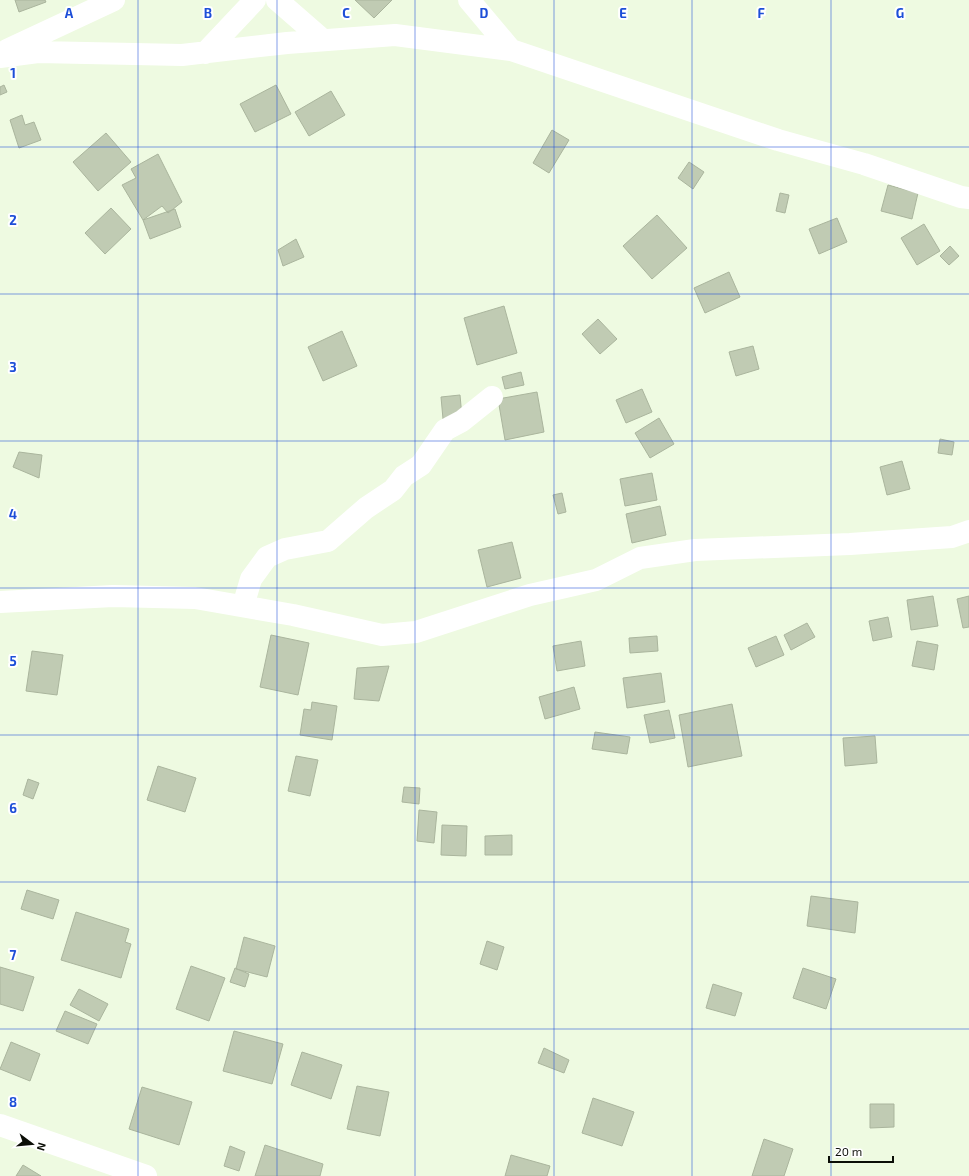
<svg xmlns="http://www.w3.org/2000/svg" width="969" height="1176" font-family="'Exo 2',sans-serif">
<rect width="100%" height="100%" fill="#eefae1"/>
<path fill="#c0cbb3" stroke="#aab59d" d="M 15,0 L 45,0 L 46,2 L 19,12 Z
M 355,0 L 392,0 L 374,18 Z
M 4,85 L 7,92 L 0,95 L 0,87 Z
M 276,85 L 291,114 L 255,132 L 240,104 Z
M 331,91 L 345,115 L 309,136 L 295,112 Z
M 22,115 L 25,125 L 34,122 L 41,140 L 19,148 L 10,120 Z
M 552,130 L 569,140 L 549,173 L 533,163 Z
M 106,133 L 131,162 L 98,191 L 73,162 Z
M 158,154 L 182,202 L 168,213 L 162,206 L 143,220 L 122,185 L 136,178 L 131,169 Z
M 689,162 L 704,172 L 693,189 L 678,178 Z
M 888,185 L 918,193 L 912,219 L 881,211 Z
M 780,193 L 789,195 L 785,213 L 776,211 Z
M 111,208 L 131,229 L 105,254 L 85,233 Z
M 175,209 L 181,227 L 150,239 L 143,220 Z
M 657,215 L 687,248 L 652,279 L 623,246 Z
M 837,218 L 847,242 L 819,254 L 809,229 Z
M 924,224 L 940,251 L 917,265 L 901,238 Z
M 296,239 L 304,257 L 283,266 L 278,250 Z
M 950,246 L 959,256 L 949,265 L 940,256 Z
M 729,272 L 740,297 L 705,313 L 694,288 Z
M 504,306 L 517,353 L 477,365 L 464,318 Z
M 598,319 L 617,339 L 600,354 L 582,334 Z
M 342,331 L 357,366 L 323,381 L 308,347 Z
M 753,346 L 759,369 L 736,376 L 729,352 Z
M 521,372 L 524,385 L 505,389 L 502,377 Z
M 642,389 L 652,412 L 626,423 L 616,400 Z
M 537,392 L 544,432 L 505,440 L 498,399 Z
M 460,395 L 462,417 L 443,419 L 441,397 Z
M 659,418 L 674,444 L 650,458 L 635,433 Z
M 940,439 L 954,442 L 952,455 L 938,453 Z
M 19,452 L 42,455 L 39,478 L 13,467 Z
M 902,461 L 910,489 L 887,495 L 880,467 Z
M 652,473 L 657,500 L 625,506 L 620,479 Z
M 562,493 L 566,512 L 558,514 L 553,495 Z
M 660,506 L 666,535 L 632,543 L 626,514 Z
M 512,542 L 521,578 L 487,587 L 478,550 Z
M 933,596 L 938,626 L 911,630 L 907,600 Z
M 969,596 L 969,627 L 963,628 L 957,599 Z
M 888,617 L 892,637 L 873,641 L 869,621 Z
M 807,623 L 815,637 L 791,650 L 784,635 Z
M 271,635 L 309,643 L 298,695 L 260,687 Z
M 657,636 L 658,651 L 630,653 L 629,638 Z
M 776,636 L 784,655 L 756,667 L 748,648 Z
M 581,641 L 585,666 L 557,671 L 553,646 Z
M 917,641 L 938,645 L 934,670 L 912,666 Z
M 32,651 L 63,655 L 57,695 L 26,691 Z
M 389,666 L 379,701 L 354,699 L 357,668 Z
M 661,673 L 665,702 L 627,708 L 623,678 Z
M 574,687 L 580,709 L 545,719 L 539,697 Z
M 312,702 L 337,706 L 332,740 L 300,735 L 304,709 L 311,710 Z
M 732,704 L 742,756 L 688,767 L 679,715 Z
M 669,710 L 675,738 L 650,743 L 644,715 Z
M 595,732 L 630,737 L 627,754 L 592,749 Z
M 875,736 L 877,763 L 845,766 L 843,738 Z
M 296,756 L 318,760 L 310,796 L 288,791 Z
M 158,766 L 196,778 L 185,812 L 147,800 Z
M 28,779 L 39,783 L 33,799 L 23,795 Z
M 404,787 L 420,788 L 419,804 L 402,802 Z
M 419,810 L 437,812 L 434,843 L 417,841 Z
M 442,825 L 467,826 L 466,856 L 441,855 Z
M 512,835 L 512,855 L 485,855 L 485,836 Z
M 27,890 L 59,900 L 53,919 L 21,909 Z
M 811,896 L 858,902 L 855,933 L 807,926 Z
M 76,912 L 129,929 L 125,942 L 131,944 L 121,978 L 61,960 Z
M 244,937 L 275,946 L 267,977 L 236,969 Z
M 487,941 L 504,947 L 497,970 L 480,964 Z
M 191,966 L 225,978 L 209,1021 L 176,1009 Z
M 0,967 L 34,977 L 23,1011 L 0,1004 Z
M 235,968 L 249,974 L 245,987 L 230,982 Z
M 803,968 L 836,979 L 826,1009 L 793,998 Z
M 713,984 L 742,993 L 735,1016 L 706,1008 Z
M 79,989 L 108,1004 L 99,1021 L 70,1005 Z
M 65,1011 L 97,1024 L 88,1044 L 56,1031 Z
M 234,1031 L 283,1044 L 272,1084 L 223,1071 Z
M 11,1042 L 40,1054 L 30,1081 L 0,1069 Z
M 544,1048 L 569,1060 L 564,1073 L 538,1063 Z
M 302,1052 L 342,1065 L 331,1099 L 291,1085 Z
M 357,1086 L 389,1092 L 380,1136 L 347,1129 Z
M 142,1087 L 192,1102 L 179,1145 L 129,1129 Z
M 593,1098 L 634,1112 L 622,1146 L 582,1133 Z
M 870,1104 L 894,1104 L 894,1127 L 870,1128 Z
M 764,1139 L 793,1149 L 784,1176 L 752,1176 Z
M 265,1145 L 323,1164 L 320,1176 L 255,1176 Z
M 230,1146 L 245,1152 L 239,1171 L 224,1166 Z
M 511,1155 L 550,1166 L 547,1176 L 505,1176 Z
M 23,1165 L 41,1176 L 16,1176 Z"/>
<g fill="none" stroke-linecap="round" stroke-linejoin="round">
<path stroke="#fff" stroke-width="22" d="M 277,0 L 323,40
M 469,0 L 511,50 L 778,140 L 864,164 L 961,197 L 969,198
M 7,50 L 114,0
M 205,53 L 255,0
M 0,57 L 38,52 L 182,55 L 287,43 L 395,35 L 511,50
M 0,602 L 113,596 L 195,598 L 293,615 L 382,635 L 416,632 L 530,595 L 596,580 L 640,558 L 695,550 L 850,544 L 952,537 L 969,531
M 243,606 L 251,579 L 267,557 L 285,549 L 328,541 L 366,508 L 393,490 L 404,476 L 421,465 L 445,430 L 462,421 L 492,397
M 0,1125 L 146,1176"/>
</g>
<path fill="none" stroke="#1d4ed8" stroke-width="1" stroke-opacity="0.55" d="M 138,0 L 138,1176M 277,0 L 277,1176M 415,0 L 415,1176M 554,0 L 554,1176M 692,0 L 692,1176M 831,0 L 831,1176M 0,147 L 969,147M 0,294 L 969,294M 0,441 L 969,441M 0,588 L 969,588M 0,735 L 969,735M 0,882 L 969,882M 0,1029 L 969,1029"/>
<g font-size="13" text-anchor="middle" font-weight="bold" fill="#1d4ed8" stroke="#fff" stroke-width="4" stroke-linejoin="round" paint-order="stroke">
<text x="69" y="18">A</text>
<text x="208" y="18">B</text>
<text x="346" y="18">C</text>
<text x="484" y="18">D</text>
<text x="623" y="18">E</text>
<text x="761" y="18">F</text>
<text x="900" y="18">G</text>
<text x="13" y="78">1</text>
<text x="13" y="225">2</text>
<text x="13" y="372">3</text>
<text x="13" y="519">4</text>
<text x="13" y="666">5</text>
<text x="13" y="813">6</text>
<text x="13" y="960">7</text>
<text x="13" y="1107">8</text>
</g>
<g transform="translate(32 1144) rotate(106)" stroke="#ffffff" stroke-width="3" paint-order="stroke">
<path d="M0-3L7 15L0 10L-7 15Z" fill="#0b0e07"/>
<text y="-6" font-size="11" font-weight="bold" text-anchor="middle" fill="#0b0e07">N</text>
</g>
<path d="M829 1156v6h64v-6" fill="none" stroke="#0b0e07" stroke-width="2"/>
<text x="835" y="1156" font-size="12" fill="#0b0e07" stroke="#ffffff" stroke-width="3" paint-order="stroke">20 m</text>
</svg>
